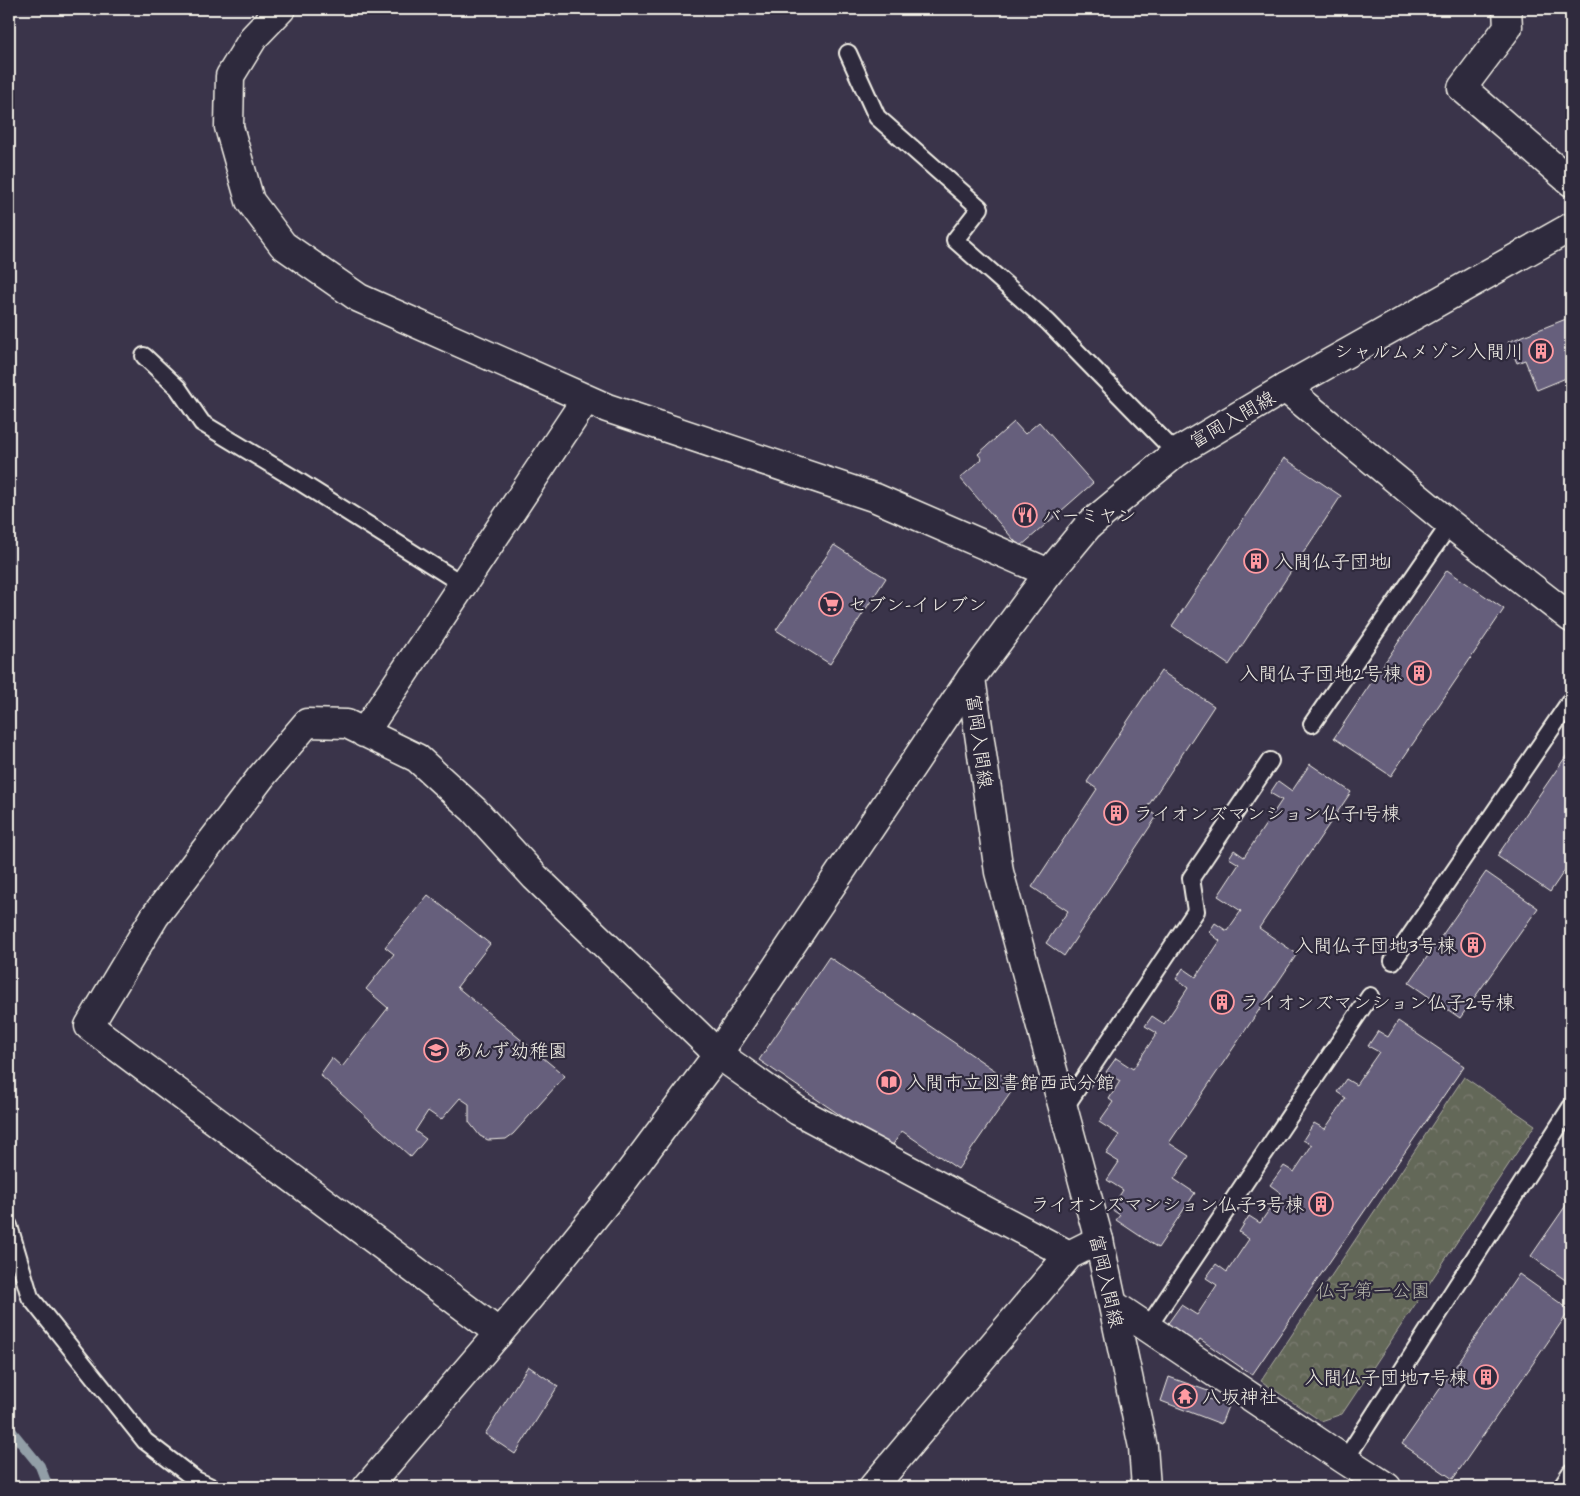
<svg xmlns="http://www.w3.org/2000/svg" width="1580" height="1496" font-family="'Architects Daughter','Klee One',sans-serif">
<defs>
<pattern id="forest-crowns" width="20" height="18" patternUnits="userSpaceOnUse" patternTransform="scale(1.25)"><rect width="20" height="18" fill="#646759"/><path d="M2 6a3 3 0 1 1 6 0M12 15a3 3 0 1 1 6 0" fill="none" stroke="#7b7d71"/></pattern>
</defs>
<rect width="100%" height="100%" fill="#3a344a"/>
<filter id="ink" filterUnits="userSpaceOnUse"><feTurbulence type="fractalNoise" baseFrequency=".02" numOctaves="2"/><feDisplacementMap in="SourceGraphic" scale="10" xChannelSelector="R" yChannelSelector="G"/><feConvolveMatrix kernelMatrix="1 2 1 2 8 2 1 2 1" color-interpolation-filters="sRGB"/></filter>
<g filter="url(#ink)">
<path fill="url(#forest-crowns)" stroke="#acaca0" d="M 1464,1077 L 1535,1125 L 1342,1414 L 1321,1421 L 1261,1381 Z"/>
<g fill="none" stroke-linecap="round" stroke-linejoin="round">
<path stroke="#929ea7" stroke-width="10" d="M 9,1428 L 40,1466 L 48,1487"/>
</g>
<path fill="#665e7c" stroke="#f4f1e8" d="M 1571,317 L 1571,376 L 1537,390 L 1525,360 L 1517,363 L 1508,342 Z
M 1014,422 L 1025,434 L 1039,422 L 1093,483 L 1020,547 L 960,478 L 982,459 L 978,454 Z
M 1284,458 L 1341,496 L 1229,665 L 1172,626 Z
M 834,545 L 886,578 L 830,664 L 776,630 Z
M 1447,570 L 1504,609 L 1391,776 L 1334,738 Z
M 1161,671 L 1214,706 L 1146,809 L 1157,816 L 1064,956 L 1046,943 L 1068,911 L 1032,887 L 1097,789 L 1087,782 Z
M 1571,749 L 1571,861 L 1550,892 L 1497,856 Z
M 1310,764 L 1351,792 L 1259,928 L 1297,954 L 1169,1143 L 1189,1156 L 1174,1179 L 1195,1193 L 1158,1248 L 1116,1220 L 1120,1215 L 1111,1209 L 1123,1190 L 1107,1180 L 1119,1162 L 1106,1154 L 1119,1135 L 1099,1122 L 1113,1102 L 1109,1099 L 1120,1081 L 1106,1072 L 1116,1058 L 1133,1069 L 1157,1033 L 1145,1026 L 1152,1016 L 1164,1024 L 1188,988 L 1176,979 L 1183,968 L 1196,977 L 1220,941 L 1209,932 L 1215,923 L 1227,931 L 1241,911 L 1218,896 L 1239,864 L 1229,858 L 1234,850 L 1244,857 L 1282,800 L 1270,793 L 1278,781 L 1292,791 Z
M 1486,872 L 1538,908 L 1460,1018 L 1409,983 Z
M 428,895 L 490,944 L 457,987 L 565,1076 L 513,1134 L 506,1139 L 488,1140 L 480,1136 L 469,1122 L 469,1104 L 460,1098 L 441,1120 L 428,1111 L 415,1131 L 426,1139 L 411,1157 L 320,1075 L 332,1058 L 342,1067 L 388,1008 L 366,989 L 394,954 L 385,947 Z
M 829,957 L 1016,1085 L 958,1169 L 902,1131 L 890,1149 L 759,1060 Z
M 1398,1021 L 1464,1066 L 1252,1375 L 1200,1339 L 1195,1346 L 1166,1326 L 1181,1305 L 1197,1315 L 1217,1285 L 1206,1278 L 1216,1264 L 1227,1272 L 1249,1239 L 1239,1232 L 1249,1216 L 1260,1223 L 1281,1193 L 1270,1185 L 1284,1166 L 1294,1172 L 1312,1145 L 1303,1140 L 1314,1123 L 1325,1129 L 1346,1098 L 1337,1092 L 1346,1079 L 1356,1085 L 1379,1052 L 1368,1046 L 1378,1031 L 1388,1037 Z
M 1571,1198 L 1571,1284 L 1531,1256 Z
M 1519,1274 L 1570,1310 L 1453,1479 L 1402,1444 Z
M 528,1366 L 558,1386 L 515,1454 L 485,1434 Z
M 1169,1377 L 1208,1391 L 1206,1398 L 1228,1406 L 1221,1424 L 1161,1401 Z"/>
<g fill="none" stroke-linecap="round" stroke-linejoin="round">
<g stroke="#f4f1e8" stroke-width="20">
<path id="service" d="M 848,53 L 877,117 L 980,208 L 955,240 L 1048,322 L 1176,453
M 144,356 L 178,388 L 202,423 L 300,482 L 462,584
M 1312,724 L 1450,524
M 1393,961 L 1571,700
M 1063,1110 L 1196,911 L 1191,878 L 1270,761
M 9,1226 L 30,1297 L 145,1441 L 196,1480 L 211,1487
M 1148,1327 L 1370,996
M 1345,1460 L 1571,1107
M 1561,1487 L 1571,1472"/>
</g>
<g stroke="#f4f1e8" stroke-width="31">
<path id="minor" d="M 281,9 L 254,37 L 230,76 L 229,127 L 250,201 L 283,245 L 359,298 L 607,408 L 876,498 L 1049,573
M 1507,9 L 1508,27 L 1462,88 L 1571,182
M 1285,388 L 1450,524 L 1571,618
M 364,733 L 586,399
M 1114,1305 L 1345,1460 L 1387,1487
M 499,1333 L 89,1026 L 155,916 L 261,777 L 307,723 L 347,724 L 417,758 L 474,810 L 535,877 L 718,1054 L 798,1111 L 1069,1255 L 1099,1240
M 873,1487 L 1069,1255"/>
</g>
<g stroke="#f4f1e8" stroke-width="31">
<path id="tertiary" d="M 367,1487 L 528,1299 L 621,1184 L 718,1054 L 971,678"/>
</g>
<g stroke="#f4f1e8" stroke-width="31">
<path id="secondary" d="M 1146,1487 L 1143,1447 L 1099,1240 L 999,872 L 971,678 L 1049,573 L 1088,526 L 1176,453 L 1285,388 L 1571,227"/>
</g>
<use href="#service" stroke="#2f2a3d" stroke-width="16"/>
<use href="#minor" stroke="#2f2a3d" stroke-width="28"/>
<use href="#tertiary" stroke="#2f2a3d" stroke-width="28"/>
<use href="#secondary" stroke="#2f2a3d" stroke-width="28"/>
</g>
</g>
<defs>
<g id="building-ring" transform="scale(1.25)"><circle r="9.5" fill="#2f2a3d" stroke="#ff9aa2" stroke-width="1.5"/><path d="M-4-6H4V6H1V3H-1V6H-4ZM-2.5-4.3h1.7v1.8h-1.7ZM.8-4.3h1.7v1.8H.8ZM-2.5-1h1.7V.8h-1.7ZM.8-1h1.7V.8H.8Z" fill="#ff9aa2"/></g>
<g id="restaurant-ring" transform="scale(1.25)"><circle r="9.5" fill="#2f2a3d" stroke="#ff9aa2" stroke-width="1.5"/><path d="M-5-6h1v4h1v-4h1v4h1v-4h1v5L-1.5 .5V6h-2V.5L-5-1ZM5-6V6H3V1.5H1.5Q1.5-4 5-6Z" fill="#ff9aa2"/></g>
<g id="supermarket-ring" transform="scale(1.25)"><circle r="9.5" fill="#2f2a3d" stroke="#ff9aa2" stroke-width="1.5"/><path d="M-6-5.5h2.5l.6 2H6L4.5 2H-2.5L-4.4-4H-6ZM-1.5 3.2a1.3 1.3 0 1 0 .1 0ZM3 3.2a1.3 1.3 0 1 0 .1 0Z" fill="#ff9aa2"/></g>
<g id="school-ring" transform="scale(1.25)"><circle r="9.5" fill="#2f2a3d" stroke="#ff9aa2" stroke-width="1.5"/><path d="M0-5L7-2L0 1L-7-2ZM-4 1L0 2.5L4 1V4Q0 6-4 4Z" fill="#ff9aa2"/></g>
<g id="library-ring" transform="scale(1.25)"><circle r="9.5" fill="#2f2a3d" stroke="#ff9aa2" stroke-width="1.5"/><path d="M-6-4Q-3-5.5-.7-3.5V5Q-3 3-6 4ZM6-4Q3-5.5 .7-3.5V5Q3 3 6 4Z" fill="#ff9aa2"/></g>
<g id="temple-ring" transform="scale(1.25)"><circle r="9.5" fill="#2f2a3d" stroke="#ff9aa2" stroke-width="1.5"/><path d="M0-6L5-2H3V0L6.5 2.5H4V6H1.5V3h-3V6H-4V2.5H-6.5L-3 0V-2H-5Z" fill="#ff9aa2"/></g>
</defs>
<g fill-rule="evenodd">
<use href="#building-ring" x="1541" y="351"/>
<use href="#restaurant-ring" x="1025" y="515"/>
<use href="#building-ring" x="1256" y="561"/>
<use href="#supermarket-ring" x="831" y="604"/>
<use href="#building-ring" x="1419" y="673"/>
<use href="#building-ring" x="1116" y="813"/>
<use href="#building-ring" x="1473" y="945"/>
<use href="#building-ring" x="1222" y="1002"/>
<use href="#school-ring" x="436" y="1050"/>
<use href="#library-ring" x="889" y="1082"/>
<use href="#building-ring" x="1321" y="1204"/>
<use href="#building-ring" x="1486" y="1377"/>
<use href="#temple-ring" x="1185" y="1396"/>
</g>
<g text-anchor="middle" stroke-width="4.5" stroke-linejoin="round" paint-order="stroke">
<g font-size="19" fill="#f4f1e8" stroke="#2f2a3d" text-anchor="start">
<text x="1524" y="358" text-anchor="end">シャルムメゾン入間川</text>
<text x="1042" y="522">バーミヤン</text>
<text x="1274" y="568">入間仏子団地1</text>
<text x="848" y="611">セブン-イレブン</text>
<text x="1402" y="680" text-anchor="end">入間仏子団地2号棟</text>
<text x="1134" y="820">ライオンズマンション仏子1号棟</text>
<text x="1456" y="952" text-anchor="end">入間仏子団地3号棟</text>
<text x="1240" y="1009">ライオンズマンション仏子2号棟</text>
<text x="454" y="1057">あんず幼稚園</text>
<text x="906" y="1089">入間市立図書館西武分館</text>
<text x="1304" y="1211" text-anchor="end">ライオンズマンション仏子3号棟</text>
<text x="1468" y="1384" text-anchor="end">入間仏子団地7号棟</text>
<text x="1202" y="1403">八坂神社</text>
</g>
<g font-size="19" fill="#f4f1e8" stroke="#2f2a3d">
<text transform="translate(1232 419) rotate(-30)" y="7">富岡入間線</text>
<text transform="translate(980 741) rotate(82)" y="7">富岡入間線</text>
<text transform="translate(1107 1281) rotate(77)" y="7">富岡入間線</text>
</g>
<g font-size="19" fill="#b3b3a8" stroke="#2f2a3d">
<text x="1373" y="1297">仏子第一公園</text>
</g>
</g>
<rect width="1580" height="1496" fill="none" stroke="#2f2a3d" stroke-width="30"/>
<rect x="15" y="15" width="1550" height="1466" fill="none" stroke="#f4f1e8" stroke-width="2" filter="url(#ink)"/>
</svg>
